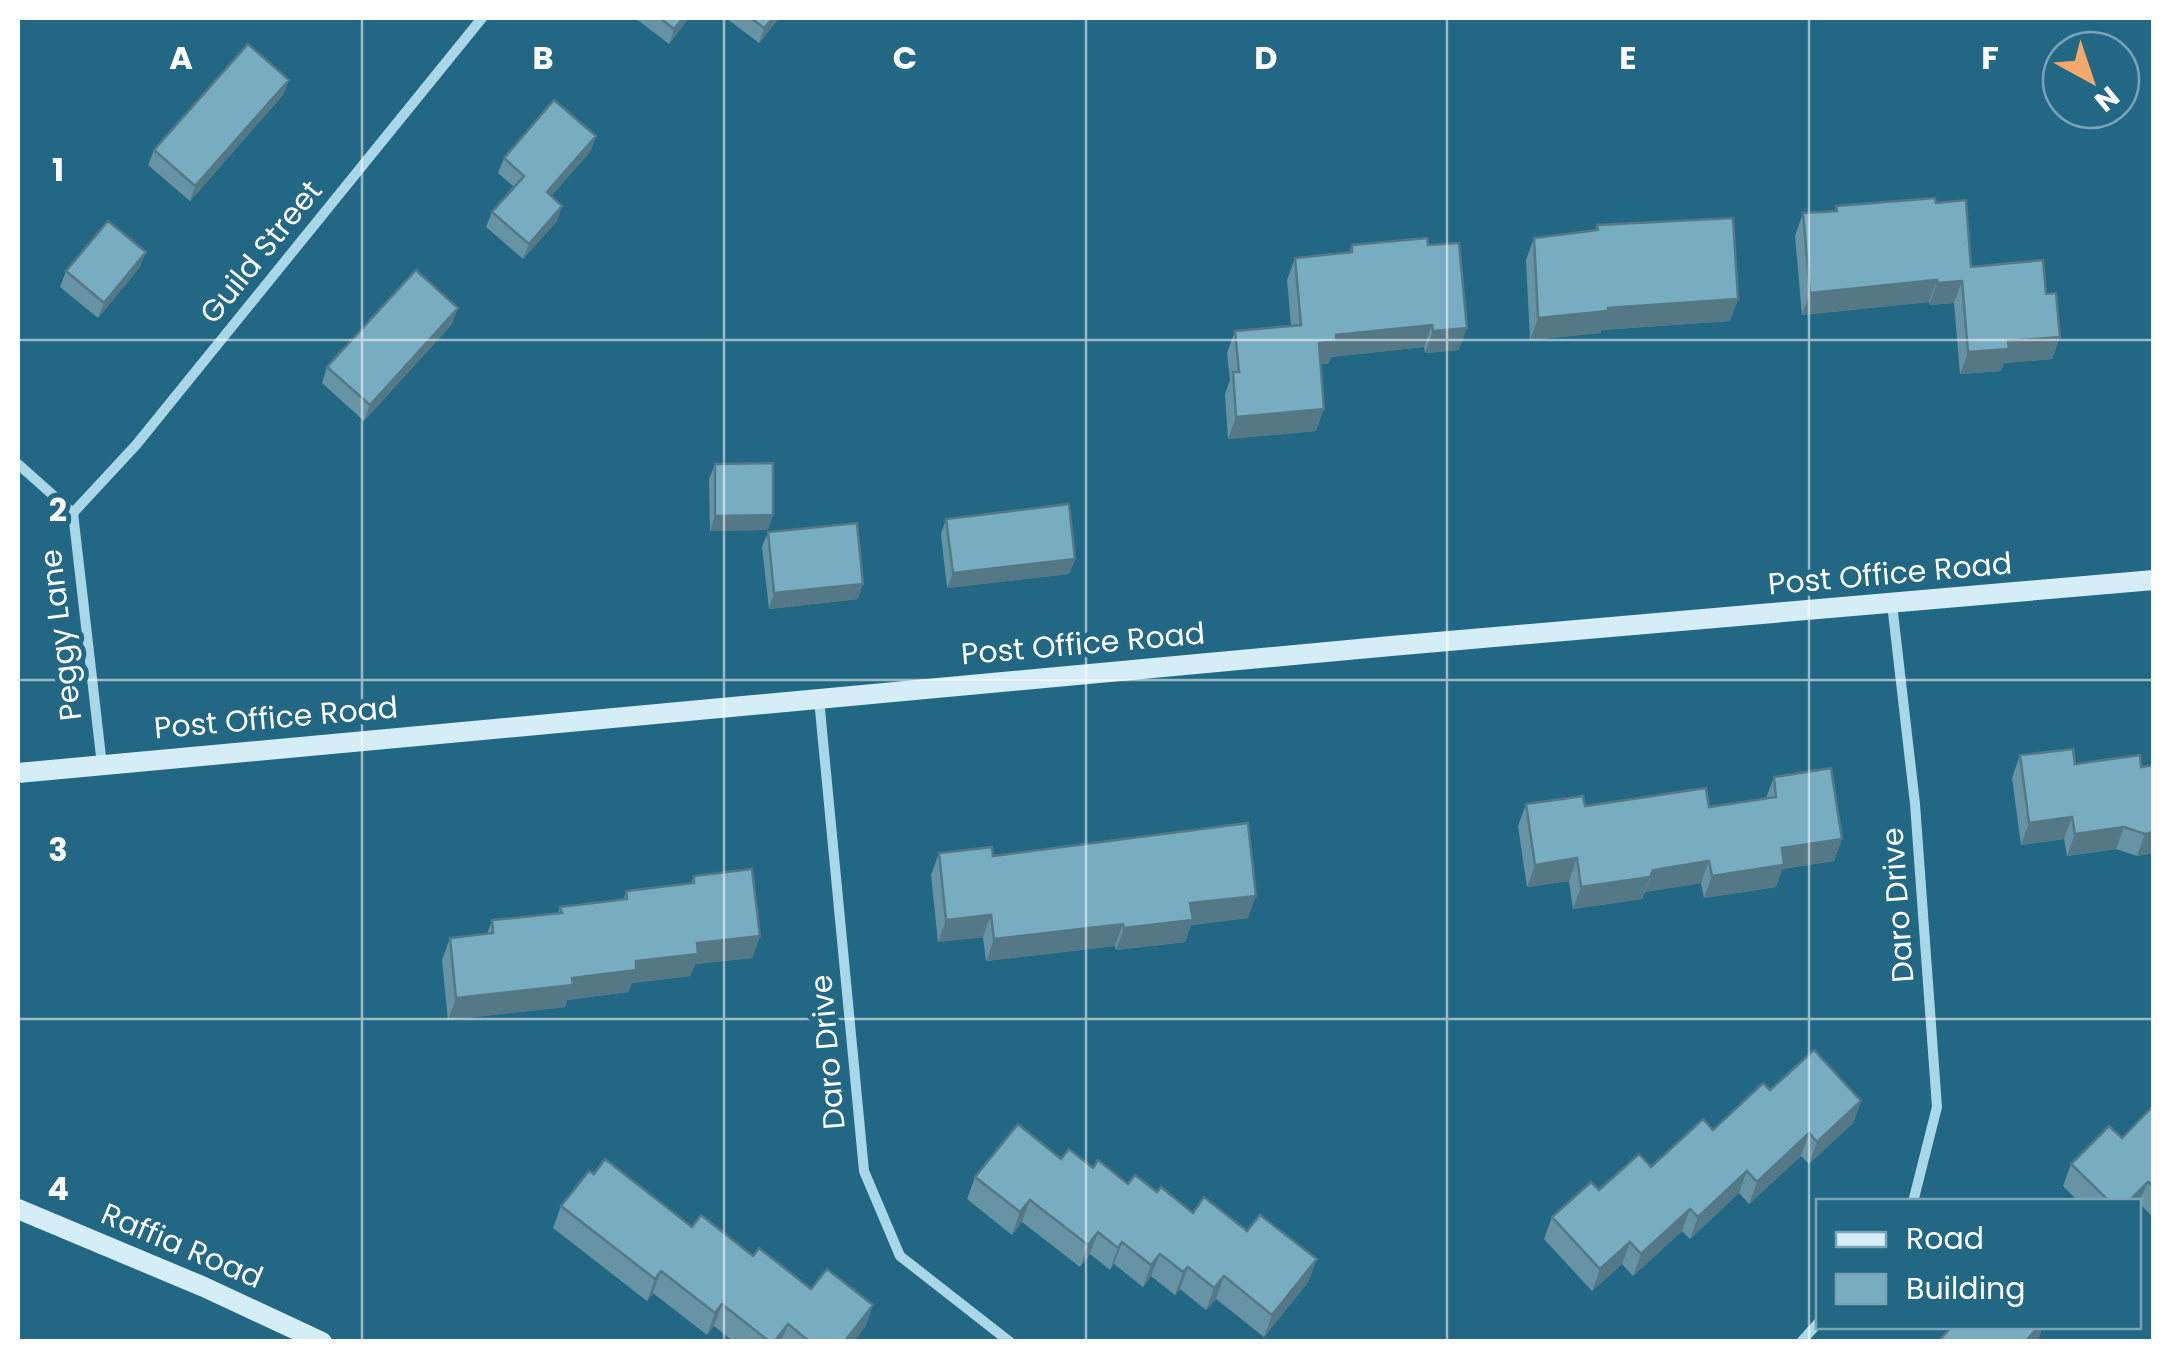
<svg xmlns="http://www.w3.org/2000/svg" width="2171" height="1359" font-family="Poppins,sans-serif">
<rect width="100%" height="100%" fill="#226783"/>
<g fill="none" stroke-linecap="round" stroke-linejoin="round">
<path stroke="#aad7e8" stroke-width="10" d="M 18,464 L 73,513 L 102,765
M 73,513 L 136,445 L 482,18
M 1892,604 L 1915,804 L 1937,1107 L 1913,1202
M 819,699 L 864,1171 L 900,1256 L 1010,1342
M 1801,1342 L 1818,1323"/>
<path stroke="#d4edf7" stroke-width="20" d="M 18,773 L 1391,646 L 2154,580
M 18,1209 L 204,1287 L 322,1342"/>
</g>
<path fill="#6794a5" d="M 635,18 L 689,18 L 669,44 Z
M 726,18 L 779,18 L 759,43 Z
M 289,80 L 283,95 L 190,201 L 148,165 L 154,150 Z
M 596,136 L 590,152 L 551,196 L 562,206 L 557,221 L 523,259 L 486,227 L 492,212 L 514,187 L 498,173 L 504,158 Z
M 1936,203 L 1971,267 L 2046,294 L 2060,337 L 2052,359 L 2004,363 L 2001,371 L 1960,374 L 1954,303 L 1929,305 L 1929,302 L 1802,315 L 1795,236 L 1803,213 L 1835,211 L 1836,206 Z
M 1597,225 L 1738,299 L 1730,321 L 1601,330 L 1600,333 L 1530,340 L 1526,260 L 1534,238 L 1595,231 Z
M 1352,245 L 1428,245 L 1459,350 L 1425,353 L 1424,347 L 1331,357 L 1328,364 L 1321,364 L 1316,431 L 1228,439 L 1225,394 L 1230,380 L 1227,353 L 1235,331 L 1291,326 L 1287,280 L 1295,258 L 1349,253 Z
M 140,267 L 98,318 L 60,287 L 66,271 Z
M 452,324 L 364,421 L 322,383 L 327,367 Z
M 715,464 L 768,530 L 710,531 L 709,479 Z
M 946,519 L 1075,559 L 1069,574 L 947,588 L 941,534 Z
M 768,532 L 858,599 L 769,609 L 762,547 Z
M 2020,755 L 2075,764 L 2141,767 L 2154,853 L 2137,856 L 2116,849 L 2067,856 L 2064,839 L 2021,845 L 2012,778 Z
M 1774,777 L 1842,839 L 1834,861 L 1782,869 L 1776,887 L 1704,898 L 1701,883 L 1645,892 L 1642,899 L 1573,909 L 1569,881 L 1527,887 L 1518,826 L 1526,804 L 1709,807 L 1766,798 Z
M 939,853 L 993,856 L 1248,918 L 1191,925 L 1185,942 L 1116,950 L 1115,946 L 986,961 L 983,937 L 938,942 L 931,875 Z
M 694,876 L 760,936 L 752,958 L 695,964 L 690,976 L 632,983 L 628,992 L 567,1000 L 565,1007 L 448,1020 L 442,960 L 450,938 L 487,934 L 492,920 L 558,913 L 560,907 L 623,900 L 626,891 L 691,883 Z
M 1770,1090 L 1861,1101 L 1853,1123 L 1809,1164 L 1801,1156 L 1749,1204 L 1739,1193 L 1690,1239 L 1682,1231 L 1633,1276 L 1622,1264 L 1592,1291 L 1544,1239 L 1552,1217 L 1599,1190 L 1651,1167 L 1713,1130 Z
M 2154,1105 L 2154,1214 L 2152,1216 L 2140,1204 L 2138,1205 L 2138,1202 L 2079,1202 L 2063,1186 L 2071,1164 L 2122,1138 Z
M 1061,1159 L 1093,1168 L 1128,1184 L 1157,1192 L 1309,1281 L 1264,1337 L 1216,1299 L 1206,1310 L 1180,1289 L 1175,1295 L 1151,1276 L 1143,1287 L 1114,1264 L 1110,1270 L 1090,1254 L 1080,1267 L 1022,1222 L 1012,1235 L 967,1199 L 975,1177 Z
M 561,1206 L 692,1227 L 753,1256 L 811,1289 L 873,1305 L 865,1327 L 853,1342 L 734,1342 L 714,1326 L 707,1335 L 653,1293 L 647,1301 L 553,1228 Z"/>
<path fill="#547886" d="M 683,18 L 689,18 L 669,44 L 674,29 Z
M 773,18 L 779,18 L 759,43 L 764,28 Z
M 289,80 L 283,95 L 190,201 L 195,186 Z
M 596,136 L 590,152 L 541,207 L 547,192 Z
M 562,206 L 557,221 L 523,259 L 529,244 Z
M 146,252 L 140,267 L 98,318 L 104,303 Z
M 1937,280 L 1929,302 L 1802,315 L 1810,293 Z
M 1962,281 L 1954,303 L 1929,305 L 1937,283 Z
M 1738,299 L 1730,321 L 1601,330 L 1600,333 L 1530,340 L 1538,318 L 1608,308 Z
M 458,308 L 452,324 L 364,421 L 370,405 Z
M 1432,325 L 1424,347 L 1331,357 L 1328,364 L 1311,365 L 1319,343 L 1336,335 Z
M 1467,328 L 1459,350 L 1425,353 L 1433,331 Z
M 2060,337 L 2052,359 L 2004,363 L 2001,371 L 1960,374 L 1968,352 L 2008,341 Z
M 1324,409 L 1316,431 L 1228,439 L 1236,417 Z
M 773,515 L 768,530 L 710,531 L 715,516 Z
M 1075,559 L 1069,574 L 947,588 L 953,573 Z
M 863,584 L 858,599 L 769,609 L 774,593 Z
M 2072,817 L 2064,839 L 2021,845 L 2029,823 Z
M 2124,827 L 2116,849 L 2067,856 L 2075,834 Z
M 2154,832 L 2154,853 L 2137,856 L 2145,834 Z
M 1842,839 L 1834,861 L 1782,869 L 1776,887 L 1704,898 L 1712,876 L 1782,848 Z
M 1577,858 L 1569,881 L 1527,887 L 1535,865 Z
M 1709,861 L 1701,883 L 1645,892 L 1653,870 Z
M 1650,877 L 1642,899 L 1573,909 L 1581,887 Z
M 1256,896 L 1248,918 L 1191,925 L 1185,942 L 1116,950 L 1124,928 L 1190,903 Z
M 991,915 L 983,937 L 938,942 L 946,920 Z
M 1123,924 L 1115,946 L 986,961 L 994,939 Z
M 760,936 L 752,958 L 695,964 L 690,976 L 632,983 L 628,992 L 567,1000 L 565,1007 L 448,1020 L 456,998 L 572,978 L 697,943 Z
M 1861,1101 L 1853,1123 L 1809,1164 L 1817,1142 Z
M 1809,1133 L 1801,1156 L 1749,1204 L 1757,1182 Z
M 1747,1171 L 1739,1193 L 1690,1239 L 1698,1217 Z
M 2148,1182 L 2138,1205 L 2138,1202 L 2128,1202 Z
M 1030,1200 L 1022,1222 L 1012,1235 L 1020,1212 Z
M 1690,1209 L 1682,1231 L 1633,1276 L 1641,1254 Z
M 1098,1232 L 1090,1254 L 1080,1267 L 1088,1245 Z
M 1122,1242 L 1114,1264 L 1110,1270 L 1118,1248 Z
M 1630,1242 L 1622,1264 L 1592,1291 L 1600,1269 Z
M 1160,1254 L 1151,1276 L 1143,1287 L 1151,1265 Z
M 1317,1259 L 1309,1281 L 1264,1337 L 1272,1315 Z
M 1188,1267 L 1180,1289 L 1175,1295 L 1183,1272 Z
M 661,1271 L 653,1293 L 647,1301 L 655,1279 Z
M 1224,1276 L 1216,1299 L 1206,1310 L 1214,1288 Z
M 722,1304 L 714,1326 L 707,1335 L 715,1313 Z
M 873,1305 L 865,1327 L 853,1342 L 844,1342 Z
M 788,1324 L 781,1342 L 774,1342 Z
M 2039,1326 L 2043,1326 L 2038,1342 L 2025,1342 Z"/>
<path fill="#78acc0" stroke="#547886" stroke-width="2.5" d="M 660,18 L 683,18 L 674,29 Z
M 751,18 L 773,18 L 764,28 Z
M 248,44 L 289,80 L 195,186 L 154,150 Z
M 554,100 L 596,136 L 547,192 L 562,206 L 529,244 L 492,212 L 524,176 L 504,158 Z
M 1935,198 L 1936,203 L 1966,200 L 1971,267 L 2043,260 L 2046,294 L 2056,293 L 2060,337 L 2008,341 L 2009,349 L 1968,352 L 1962,281 L 1937,283 L 1937,280 L 1810,293 L 1803,213 L 1837,211 L 1836,206 Z
M 1733,218 L 1738,299 L 1608,308 L 1608,311 L 1538,318 L 1534,238 L 1598,230 L 1597,225 Z
M 108,221 L 146,252 L 104,303 L 66,271 Z
M 1427,238 L 1428,245 L 1459,243 L 1467,328 L 1433,331 L 1432,325 L 1336,335 L 1336,341 L 1319,343 L 1324,409 L 1236,417 L 1233,372 L 1239,372 L 1235,331 L 1301,325 L 1295,258 L 1352,252 L 1352,245 Z
M 416,270 L 458,308 L 370,405 L 327,367 Z
M 773,463 L 773,515 L 715,516 L 715,464 Z
M 1069,504 L 1075,559 L 953,573 L 946,519 Z
M 857,523 L 863,584 L 774,593 L 768,532 Z
M 2073,749 L 2075,764 L 2140,755 L 2141,767 L 2154,765 L 2154,832 L 2145,834 L 2124,827 L 2075,834 L 2072,817 L 2029,823 L 2020,755 Z
M 1831,768 L 1842,839 L 1782,848 L 1784,865 L 1712,876 L 1709,861 L 1653,870 L 1650,877 L 1581,887 L 1577,858 L 1535,865 L 1526,804 L 1583,796 L 1585,806 L 1706,788 L 1709,807 L 1776,797 L 1774,777 Z
M 1248,823 L 1256,896 L 1190,903 L 1193,920 L 1124,928 L 1123,924 L 994,939 L 991,915 L 946,920 L 939,853 L 992,847 L 993,856 Z
M 752,869 L 760,936 L 697,943 L 698,954 L 636,961 L 636,970 L 572,978 L 573,985 L 456,998 L 450,938 L 493,933 L 492,920 L 562,913 L 560,907 L 627,899 L 626,891 L 694,883 L 694,876 Z
M 1814,1050 L 1861,1101 L 1817,1142 L 1809,1133 L 1757,1182 L 1747,1171 L 1698,1217 L 1690,1209 L 1641,1254 L 1630,1242 L 1600,1269 L 1552,1217 L 1591,1182 L 1599,1190 L 1639,1154 L 1651,1167 L 1703,1119 L 1713,1130 L 1763,1083 L 1770,1090 Z
M 2154,1105 L 2154,1187 L 2148,1182 L 2128,1202 L 2110,1202 L 2071,1164 L 2109,1126 L 2122,1138 Z
M 1018,1124 L 1061,1159 L 1069,1149 L 1093,1168 L 1098,1160 L 1128,1184 L 1135,1175 L 1157,1192 L 1161,1187 L 1193,1213 L 1204,1197 L 1247,1231 L 1260,1215 L 1317,1259 L 1272,1315 L 1224,1276 L 1214,1288 L 1188,1267 L 1183,1272 L 1160,1254 L 1151,1265 L 1122,1242 L 1118,1248 L 1098,1232 L 1088,1245 L 1030,1200 L 1020,1212 L 975,1177 Z
M 605,1159 L 692,1227 L 701,1215 L 753,1256 L 759,1248 L 811,1289 L 827,1269 L 873,1305 L 844,1342 L 810,1342 L 788,1324 L 774,1342 L 770,1342 L 722,1304 L 715,1313 L 661,1271 L 655,1279 L 561,1206 L 589,1171 L 594,1174 Z
M 1952,1326 L 2039,1326 L 2025,1342 L 1938,1342 Z"/>
<path fill="none" stroke="#fff" stroke-width="2.5" stroke-opacity="0.55" d="M 362,18 L 362,1342M 724,18 L 724,1342M 1086,18 L 1086,1342M 1447,18 L 1447,1342M 1809,18 L 1809,1342M 18,340 L 2154,340M 18,680 L 2154,680M 18,1019 L 2154,1019"/>
<g text-anchor="middle" stroke-width="10" stroke-linejoin="round" paint-order="stroke">
<g font-size="30" fill="#fff" stroke="#226783">
<text transform="translate(261 252) rotate(-51)" y="10">Guild Street</text>
<text transform="translate(1890 574) rotate(-5)" y="10">Post Office Road</text>
<text transform="translate(61 635) rotate(-97)" y="10">Peggy Lane</text>
<text transform="translate(1083 644) rotate(-5)" y="10">Post Office Road</text>
<text transform="translate(276 718) rotate(-5)" y="10">Post Office Road</text>
<text transform="translate(1898 905) rotate(-94)" y="10">Daro Drive</text>
<text transform="translate(828 1052) rotate(-95)" y="10">Daro Drive</text>
<text transform="translate(182 1246) rotate(23)" y="10">Raffia Road</text>
</g>
</g>
<g font-size="32" text-anchor="middle" font-weight="bold" fill="#fff" stroke="#226783" stroke-width="10" stroke-linejoin="round" paint-order="stroke">
<text x="181" y="69">A</text>
<text x="543" y="69">B</text>
<text x="905" y="69">C</text>
<text x="1266" y="69">D</text>
<text x="1628" y="69">E</text>
<text x="1990" y="69">F</text>
<text x="58" y="181">1</text>
<text x="58" y="521">2</text>
<text x="58" y="861">3</text>
<text x="58" y="1200">4</text>
</g>
<rect width="2171" height="1359" fill="none" stroke="#ffffff" stroke-width="40"/>
<rect x="1816" y="1199" width="325" height="130" fill="#226783" stroke="#7aa4b5" stroke-width="2.5"/>
<rect x="1836" y="1232" width="50" height="15" fill="#d4edf7" stroke="#7aa4b5" stroke-width="2.5"/>
<text x="1906" y="1249" font-size="30" fill="#ffffff">Road</text>
<rect x="1836" y="1274" width="50" height="30" fill="#78acc0" stroke="#7aa4b5" stroke-width="2.5"/>
<text x="1906" y="1299" font-size="30" fill="#ffffff">Building</text>
<g transform="translate(2091 80) rotate(140)"><circle r="48" fill="#226783" stroke="#7aa4b5" stroke-width="2.5"/>
<path d="M0-8L18 38L0 25L-18 38Z" fill="#f4a86b"/>
<text y="-15" font-size="28" font-weight="bold" text-anchor="middle" fill="#ffffff">N</text>
</g>
</svg>
